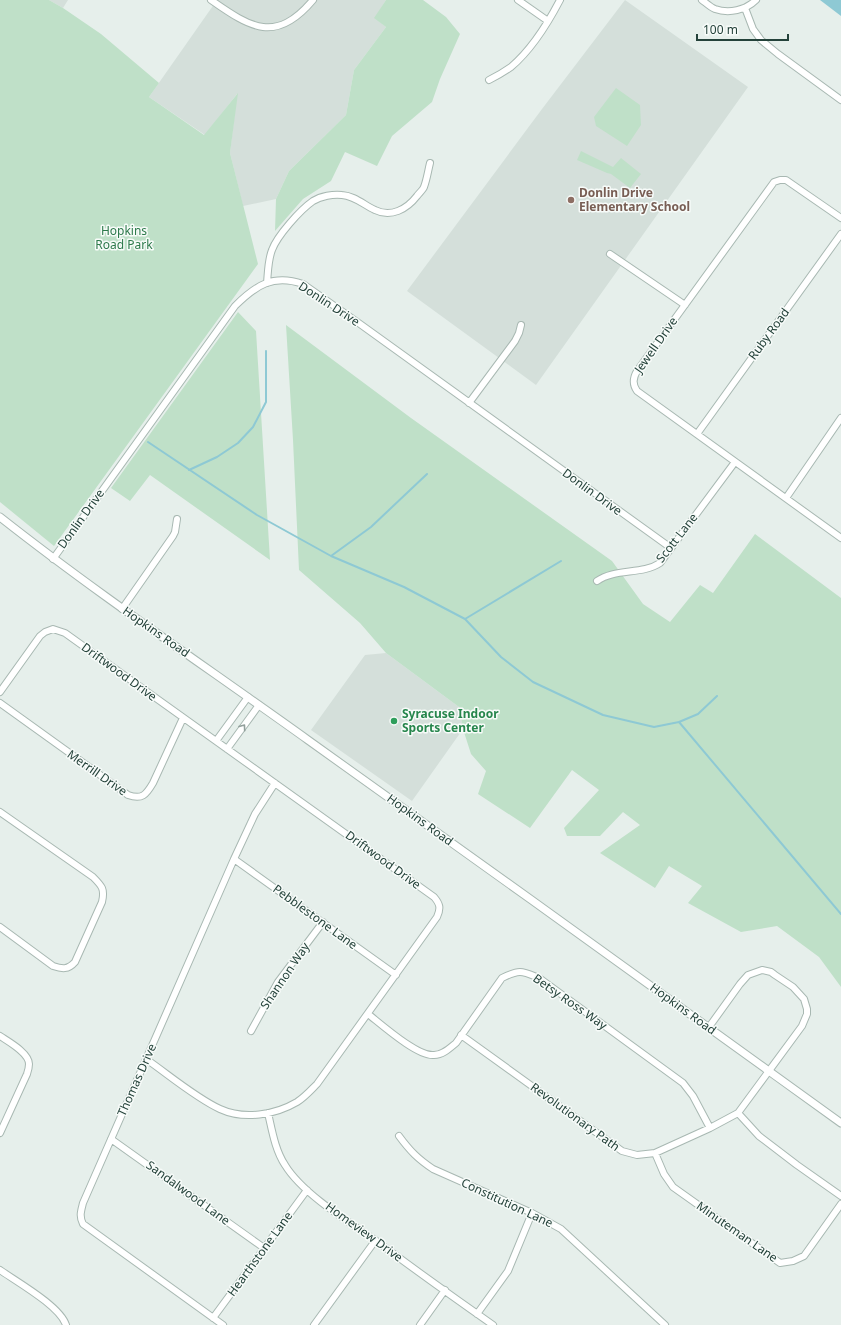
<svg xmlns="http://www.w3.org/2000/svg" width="841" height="1325" font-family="'Noto Sans',sans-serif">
<rect width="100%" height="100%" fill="#e6efeb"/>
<path fill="#d4dfda" d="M 49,0 L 68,0 L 63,8 Z
M 217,0 L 386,0 L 375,18 L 386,27 L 354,70 L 346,115 L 289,171 L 276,199 L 243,206 L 230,153 L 237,94 L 205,135 L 149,97 Z
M 625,0 L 748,87 L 536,385 L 407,291 L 542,109 Z
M 386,653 L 459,707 L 463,729 L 412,801 L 311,730 L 365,655 Z"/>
<path fill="#bfe0c8" d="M 0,0 L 49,0 L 63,8 L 101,34 L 159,83 L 149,97 L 204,135 L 238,93 L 230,153 L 258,264 L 54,546 L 0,502 Z
M 386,0 L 423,0 L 446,17 L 460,34 L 440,79 L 432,102 L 392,136 L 377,166 L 345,152 L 331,181 L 303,199 L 275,231 L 276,199 L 289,171 L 346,115 L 354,70 L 386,27 L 374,18 Z
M 616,88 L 640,105 L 641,125 L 627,146 L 596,126 L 594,117 Z
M 581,151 L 613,167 L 621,158 L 641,174 L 630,188 L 611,174 L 607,173 L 577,160 Z
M 238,312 L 256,331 L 270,560 L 150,475 L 130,501 L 111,488 Z
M 286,325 L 411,418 L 612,561 L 643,604 L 670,622 L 700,585 L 713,593 L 755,534 L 841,598 L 841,987 L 819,957 L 777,926 L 741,932 L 688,903 L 702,886 L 669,866 L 655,888 L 600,853 L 640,825 L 623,812 L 600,836 L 567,836 L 564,828 L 599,790 L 572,770 L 530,828 L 478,794 L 486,771 L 471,754 L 463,729 L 459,707 L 386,653 L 360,623 L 299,570 L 293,440 Z"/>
<path fill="#8ec9d4" d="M 820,0 L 841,0 L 841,16 Z"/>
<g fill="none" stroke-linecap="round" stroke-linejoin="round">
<path stroke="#8ec9d4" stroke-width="2" d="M 148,442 L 257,515 L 331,556 L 404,587 L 465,619 L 501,657 L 533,682 L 603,715 L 654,727 L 679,722 L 841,914
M 189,470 L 217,457 L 238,443 L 253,427 L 266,402 L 266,351
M 331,556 L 371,527 L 427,474
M 465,619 L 561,561
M 679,722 L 698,714 L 717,696"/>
<g stroke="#a8b8b2" stroke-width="8">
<path id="minor" d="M 211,0 C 251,28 276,44 313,0
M 518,0 L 548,21
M 702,0 C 706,3 710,7 715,9 C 729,14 746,10 756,0
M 745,8 L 753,29 L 761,40 L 778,54 L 841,100
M 489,80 C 497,76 504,72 511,67 C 531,50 548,23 560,0
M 841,218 L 786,180 L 780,180 L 774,182 L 637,371 C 633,378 632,384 637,391 L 841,538
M 610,254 L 685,305
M 267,283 C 268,272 268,260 272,250 C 277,236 300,210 313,201 C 321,196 333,194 342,195 C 355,196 364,205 375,210 C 391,218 407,209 417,196 C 419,193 423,190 424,187 C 427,179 428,171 430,163
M 469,403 L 515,341 L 519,333 L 521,325
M 697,434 L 841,234
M 786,498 L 841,418
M 53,559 L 235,306 C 256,285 273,274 303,284 L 360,324 L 671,548
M 597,581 C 615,568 642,575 660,563 L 735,462
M 122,609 L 173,536 L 175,532 L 177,519
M 0,692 L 40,636 L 45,632 L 53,629 L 65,633 L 434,897 C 440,904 441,908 437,917 L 317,1084 C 311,1090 305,1097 297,1102 C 275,1115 244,1120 220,1109 C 196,1098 169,1075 146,1059
M 0,703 L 128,795 C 142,800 146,795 153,783 L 183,718
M 216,741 L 248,697
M 227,749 L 259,705
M 0,812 L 93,877 C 102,886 105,889 102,902 L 75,962 C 68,970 62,969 53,966 L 0,927
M 234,859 L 396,975
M 368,1014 C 382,1025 418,1057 434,1055 C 443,1055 450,1048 456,1043 L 502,978 C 520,969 522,971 539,978 L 683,1083 L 693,1096 L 710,1128
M 251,1031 L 278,982 L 323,922
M 461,1035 L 622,1151 L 637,1155 L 655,1153 L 710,1128 L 738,1113 L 802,1026 L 807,1014 L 807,1009 L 804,999 L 793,987 L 775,975 L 771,972 L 762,970 L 748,975 L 740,984 L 709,1027
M 0,1036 C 9,1042 29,1053 29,1064 C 29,1067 28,1071 27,1074 L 0,1133
M 268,1113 C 272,1130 275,1150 285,1165 C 302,1193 347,1221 375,1240 C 414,1269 453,1297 493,1325
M 738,1113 L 759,1136 L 797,1165 L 841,1196
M 399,1136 C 410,1151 418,1159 433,1169 L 532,1213 L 561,1229 L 665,1325
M 111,1139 L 264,1248
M 655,1153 L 664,1174 L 673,1187 L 780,1263 L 793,1261 L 804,1256 L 841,1204
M 0,1270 C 17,1282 60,1306 66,1325
M 477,1314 L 508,1271 L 532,1213
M 213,1318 L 307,1190
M 223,1325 L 83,1224 C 79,1216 81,1211 83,1203 L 234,859 L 255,814 L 275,783
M 314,1325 L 375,1241
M 420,1325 L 445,1290"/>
</g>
<g stroke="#a8b8b2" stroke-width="9">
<path id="tertiary" d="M 0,517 C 99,595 205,666 308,740 C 486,867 664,995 841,1123"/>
</g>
<use href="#minor" stroke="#fff" stroke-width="6"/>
<use href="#tertiary" stroke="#fff" stroke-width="7"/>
</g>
<defs><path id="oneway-chevron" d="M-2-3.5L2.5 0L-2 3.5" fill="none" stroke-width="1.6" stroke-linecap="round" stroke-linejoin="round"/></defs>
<use stroke="#92a09c" href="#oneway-chevron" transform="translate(243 727) rotate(-54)"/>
<circle fill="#8d6e63" stroke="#f7fbf9" stroke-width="1.5" cx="571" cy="200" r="4"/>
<circle fill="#2e9e5b" stroke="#f7fbf9" stroke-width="1.5" cx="394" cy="721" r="4"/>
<g text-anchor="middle" stroke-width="3" stroke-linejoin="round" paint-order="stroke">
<g font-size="12" font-weight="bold" fill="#785e54" stroke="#f7fbf9" text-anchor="start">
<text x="579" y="197">Donlin Drive<tspan x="579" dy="14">Elementary School</tspan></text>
</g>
<g font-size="12" fill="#2d7a4b" stroke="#f7fbf9">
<text x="124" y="235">Hopkins<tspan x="124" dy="14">Road Park</tspan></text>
</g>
<g font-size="12" fill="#24423a" stroke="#f7fbf9">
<text transform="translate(329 304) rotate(33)" y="4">Donlin Drive</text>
<text transform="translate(769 334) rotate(-54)" y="4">Ruby Road</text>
<text transform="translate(656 345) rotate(-55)" y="4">Jewell Drive</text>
<text transform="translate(592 492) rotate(36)" y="4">Donlin Drive</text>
<text transform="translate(81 519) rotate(-54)" y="4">Donlin Drive</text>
<text transform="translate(677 538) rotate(-52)" y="4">Scott Lane</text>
<text transform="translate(156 632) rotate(35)" y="4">Hopkins Road</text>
<text transform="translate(119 672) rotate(36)" y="4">Driftwood Drive</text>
<text transform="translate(97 773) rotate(35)" y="4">Merrill Drive</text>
<text transform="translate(420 820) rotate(36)" y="4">Hopkins Road</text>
<text transform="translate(383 860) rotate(36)" y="4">Driftwood Drive</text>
<text transform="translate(315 917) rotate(36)" y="4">Pebblestone Lane</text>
<text transform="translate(285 976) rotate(-56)" y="4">Shannon Way</text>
<text transform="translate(570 1002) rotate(35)" y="4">Betsy Ross Way</text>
<text transform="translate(683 1009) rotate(36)" y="4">Hopkins Road</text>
<text transform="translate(137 1080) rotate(-66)" y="4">Thomas Drive</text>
<text transform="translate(575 1117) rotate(36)" y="4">Revolutionary Path</text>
<text transform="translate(188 1193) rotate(36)" y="4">Sandalwood Lane</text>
<text transform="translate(507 1203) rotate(25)" y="4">Constitution Lane</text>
<text transform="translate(364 1232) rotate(36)" y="4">Homeview Drive</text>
<text transform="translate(737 1232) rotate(35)" y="4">Minuteman Lane</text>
<text transform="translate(260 1254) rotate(-54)" y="4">Hearthstone Lane</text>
</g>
<g font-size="12" font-weight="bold" fill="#27864d" stroke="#f7fbf9" text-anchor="start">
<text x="402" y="718">Syracuse Indoor<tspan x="402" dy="14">Sports Center</tspan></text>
</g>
</g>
<path d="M697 34v6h91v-6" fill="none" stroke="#24423a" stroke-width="2"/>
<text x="703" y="34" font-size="12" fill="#24423a" stroke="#f7fbf9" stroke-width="3" paint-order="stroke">100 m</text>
</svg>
